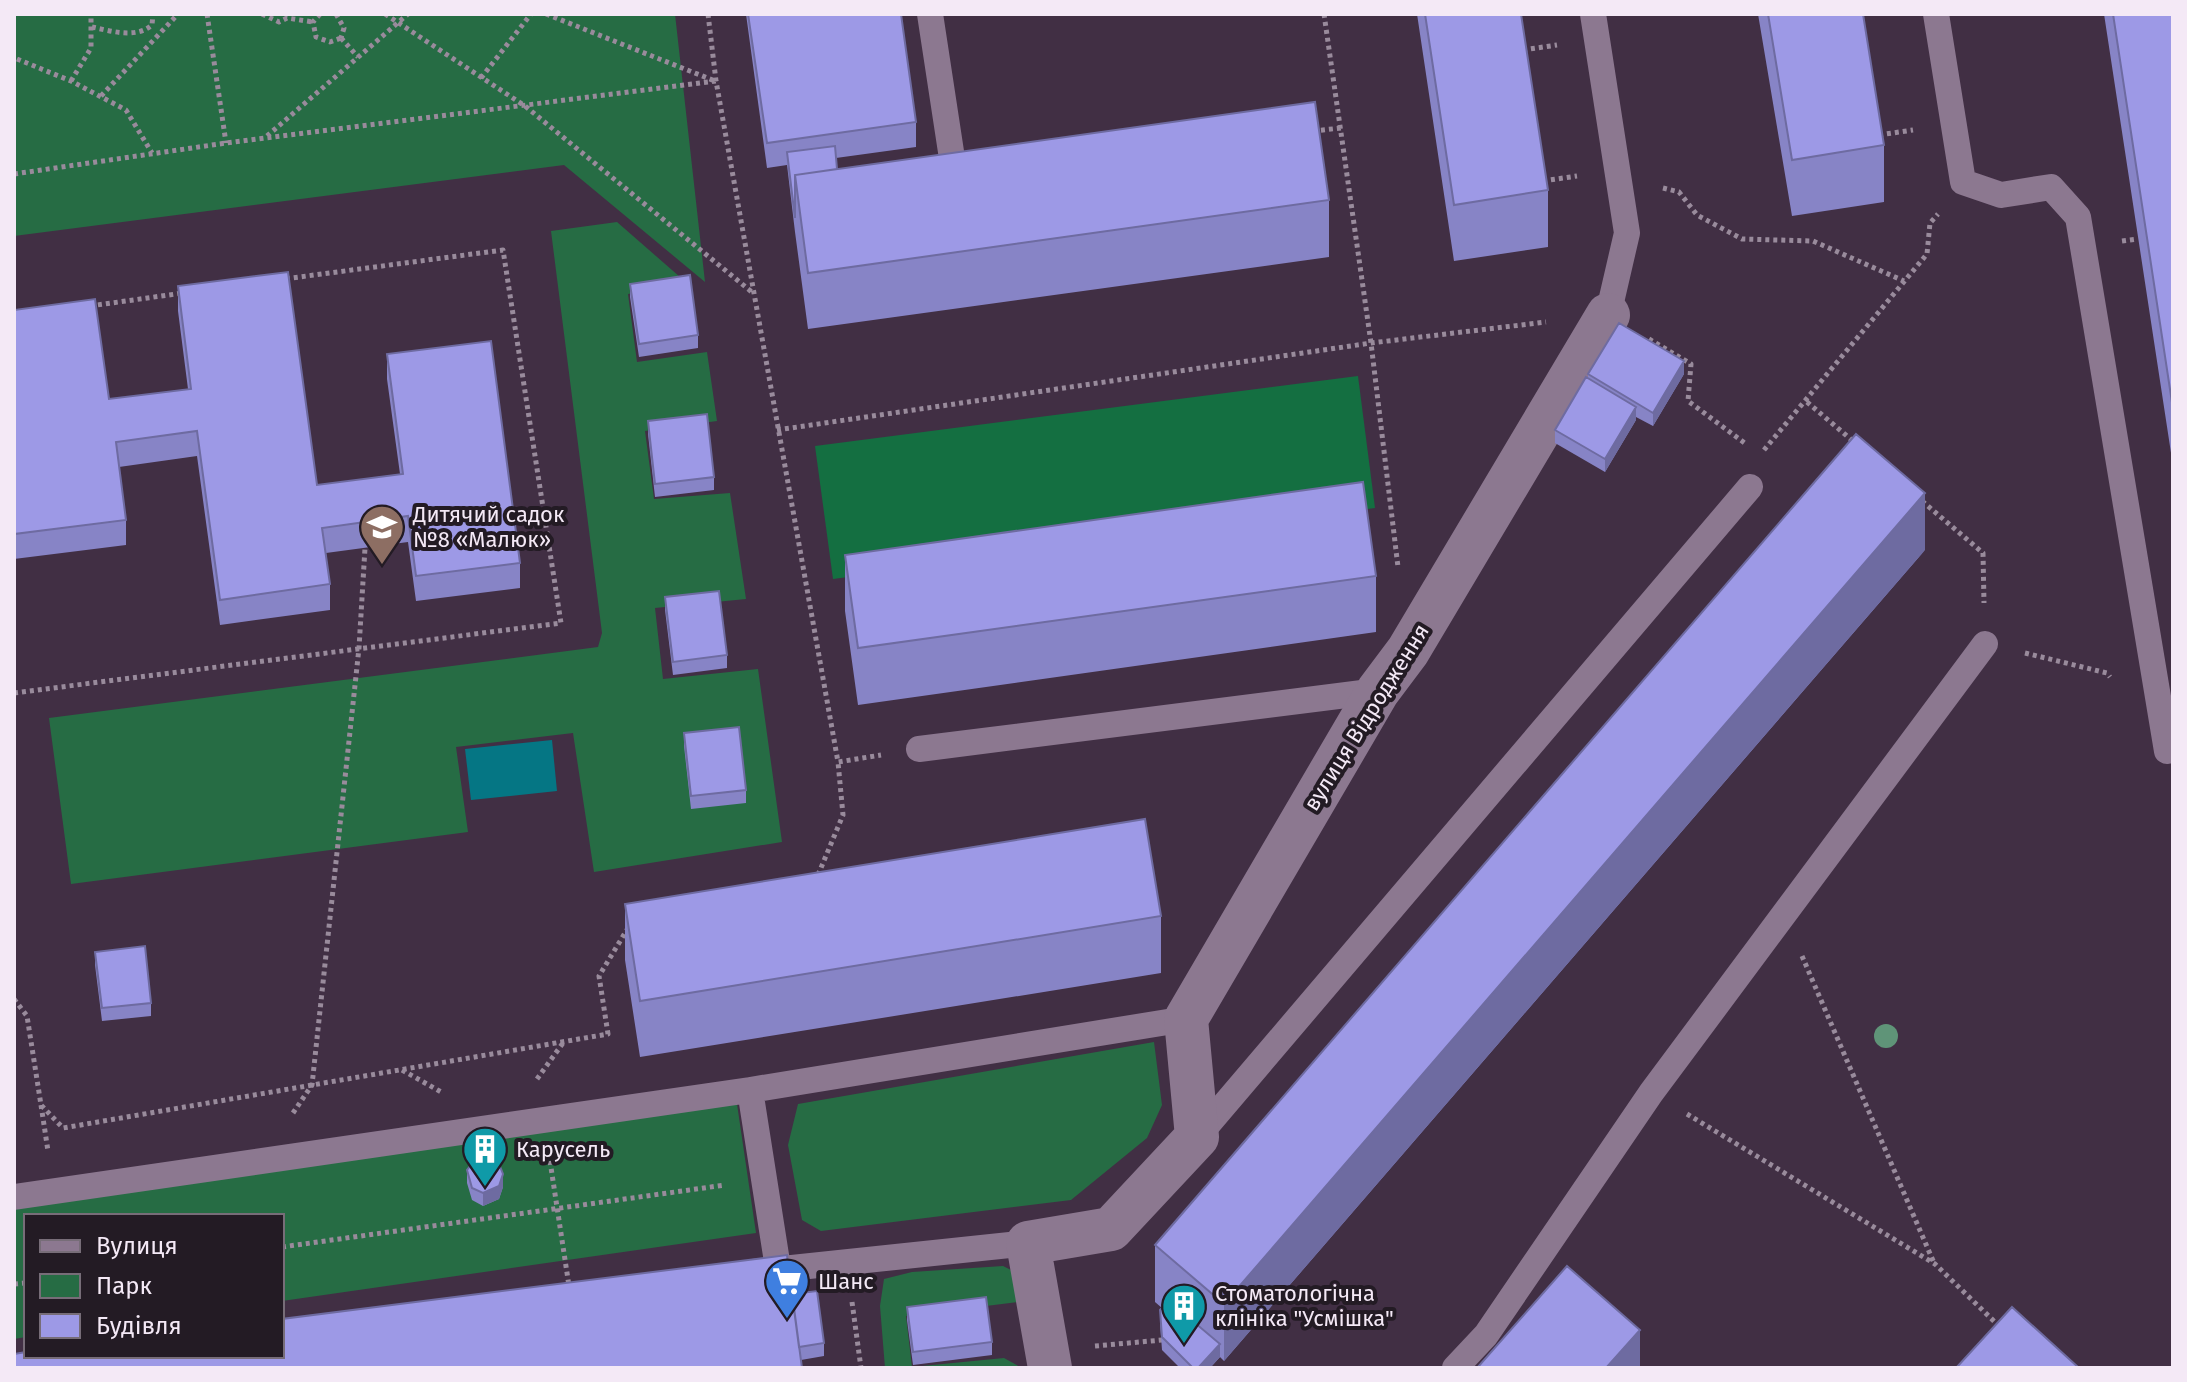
<svg xmlns="http://www.w3.org/2000/svg" width="2187" height="1382" font-family="'Fira Sans',sans-serif">
<rect width="100%" height="100%" fill="#412f44"/>
<path fill="#266c44" d="M 14,14 L 675,14 L 705,282 L 564,165 L 14,236 Z
M 617,222 L 688,284 L 628,294 L 637,362 L 707,352 L 717,421 L 645,431 L 654,499 L 730,493 L 746,599 L 655,608 L 663,679 L 758,669 L 782,842 L 594,872 L 573,733 L 456,747 L 468,832 L 71,884 L 49,718 L 598,647 L 602,633 L 551,231 Z
M 1154,1042 L 1162,1105 L 1147,1138 L 1071,1200 L 821,1231 L 802,1220 L 788,1145 L 798,1104 Z
M 737,1104 L 756,1233 L 282,1301 L 282,1216 L 26,1216 L 26,1337 L 14,1339 L 14,1209 Z
M 1003,1266 L 1017,1273 L 1019,1302 L 906,1316 L 912,1367 L 1004,1358 L 1022,1368 L 885,1368 L 880,1306 L 884,1279 L 912,1272 Z"/>
<path fill="#146f41" d="M 1358,376 L 1375,508 L 833,579 L 815,446 Z"/>
<path fill="#057684" d="M 552,740 L 557,791 L 471,800 L 465,749 Z"/>
<g fill="none" stroke-linecap="round" stroke-linejoin="round">
<path stroke="#998b9c" stroke-width="5" stroke-dasharray="4 4" stroke-linecap="butt" d="M 207,14 L 226,143
M 262,14 L 279,22 L 287,18 L 313,22
M 320,14 L 313,22 L 316,37 L 330,42 L 341,38
M 336,14 L 344,28 L 341,38
M 385,14 L 525,106 L 753,293
M 546,14 L 715,81
M 708,14 L 716,81 L 838,762 L 881,755
M 1324,14 L 1371,343 L 1398,567
M 92,27 C 111,31 136,39 152,25 L 153,14
M 341,38 L 358,57
M 1523,50 L 1557,45
M 17,59 L 71,81 L 126,110 L 152,153
M 481,78 L 531,14
M 71,81 L 91,48 L 91,14
M 101,96 L 178,14
M 1313,131 L 1341,128
M 1879,135 L 1913,130
M 267,136 L 408,14
M 14,174 L 226,143 L 716,81
M 1543,181 L 1577,176
M 1663,188 L 1679,192 L 1697,215 L 1742,239 L 1813,241 L 1904,281
M 2122,241 L 2137,239
M 90,306 L 183,293
M 1649,339 L 1691,364 L 1688,401 L 1746,444
M 1807,402 L 1854,442
M 777,430 L 1371,343 L 1546,322
M 1764,450 L 1927,254 L 1930,223 L 1938,214
M 1922,501 L 1983,553 L 1984,603
M 2025,653 L 2107,673 L 2110,677
M 14,693 L 561,623 L 503,250 L 284,279
M 818,875 L 843,815 L 838,762
M 1802,956 L 1934,1263
M 14,999 L 27,1016 L 41,1105 L 63,1128 L 608,1034 L 599,976 L 628,928
M 402,1070 L 443,1093
M 537,1079 L 563,1043
M 41,1105 L 48,1151
M 293,1113 L 312,1085 L 359,648 L 365,548
M 1687,1114 L 1935,1264 L 2001,1328
M 550,1161 L 569,1286
M 282,1247 L 725,1185
M 14,1284 L 26,1283
M 852,1302 L 861,1368
M 1095,1346 L 1162,1340"/>
<path stroke="#8c7890" stroke-width="26" d="M 930,14 L 955,178
M 1593,14 L 1627,233 L 1608,315
M 1936,14 L 1963,182 L 2001,195 L 2051,187 L 2078,217 L 2167,751 L 2173,750
M 919,749 L 1378,691
M 750,1090 L 778,1268
M 1197,1137 L 1750,487
M 14,1197 L 750,1090 L 1186,1019
M 753,1272 L 1028,1243
M 1455,1368 L 1486,1335 L 1651,1093 L 1985,644"/>
<path stroke="#8c7890" stroke-width="44" d="M 1050,1368 L 1028,1243 L 1111,1229 L 1197,1137 L 1186,1019 L 1378,691 L 1408,651 L 1608,315"/>
</g>
<circle fill="#5f9478" cx="1886" cy="1036" r="12"/>
<path fill="#8784c6" d="M 746,14 L 901,14 L 916,122 L 916,147 L 836,158 L 837,169 L 1329,200 L 1329,257 L 808,329 L 795,232 L 787,165 L 767,168 Z
M 1417,14 L 1521,14 L 1548,190 L 1548,247 L 1454,261 Z
M 1758,14 L 1863,14 L 1884,145 L 1884,202 L 1792,216 Z
M 2104,14 L 2173,14 L 2173,466 Z
M 630,284 L 698,335 L 698,348 L 639,357 L 630,297 Z
M 178,286 L 317,485 L 400,474 L 387,379 L 387,354 L 520,563 L 520,588 L 416,601 L 408,542 L 326,553 L 330,584 L 330,610 L 220,625 L 197,456 L 119,467 L 126,520 L 126,545 L 14,559 L 14,310 L 109,399 L 188,389 L 178,311 Z
M 1588,374 L 1684,374 L 1653,426 L 1636,417 L 1636,420 L 1605,472 L 1555,443 L 1555,430 L 1588,378 Z
M 648,421 L 714,477 L 714,490 L 655,497 L 648,434 Z
M 1925,550 L 1224,1361 L 1220,1357 L 1210,1368 L 1180,1368 L 1162,1350 L 1160,1323 L 1160,1310 L 1162,1308 L 1155,1302 L 1155,1245 Z
M 845,555 L 1376,576 L 1376,632 L 858,705 L 845,611 Z
M 665,597 L 727,655 L 727,668 L 673,675 L 665,610 Z
M 684,733 L 746,790 L 746,803 L 691,809 L 684,746 Z
M 625,904 L 1161,916 L 1161,973 L 640,1057 L 625,960 Z
M 95,952 L 151,1003 L 151,1016 L 102,1021 L 95,965 Z
M 467,1170 L 503,1187 L 499,1199 L 483,1206 L 472,1200 L 467,1183 Z
M 792,1294 L 824,1343 L 824,1356 L 801,1360 Z
M 907,1307 L 992,1342 L 992,1355 L 913,1365 L 907,1320 Z"/>
<path fill="#6e6ba1" d="M 1684,361 L 1684,374 L 1653,426 L 1653,413 Z
M 1636,407 L 1636,420 L 1605,472 L 1605,459 Z
M 1925,493 L 1925,550 L 1224,1361 L 1224,1304 Z
M 503,1174 L 503,1187 L 499,1199 L 483,1206 L 483,1193 Z
M 1640,1330 L 1640,1368 L 1606,1368 Z
M 1220,1344 L 1220,1357 L 1210,1368 L 1198,1368 Z"/>
<path fill="#9d99e6" stroke="#6e6ba1" stroke-width="2" d="M 748,14 L 901,14 L 916,122 L 767,143 Z
M 1425,14 L 1521,14 L 1548,190 L 1454,205 Z
M 1768,14 L 1863,14 L 1884,145 L 1792,160 Z
M 2113,14 L 2173,14 L 2173,409 Z
M 1315,102 L 1329,200 L 808,273 L 795,175 Z
M 835,146 L 837,169 L 795,175 L 795,218 L 787,152 Z
M 288,272 L 317,485 L 403,474 L 387,354 L 491,341 L 520,563 L 416,576 L 408,516 L 322,528 L 330,584 L 220,600 L 197,431 L 116,442 L 126,520 L 14,534 L 14,310 L 95,299 L 109,399 L 191,389 L 178,286 Z
M 690,275 L 698,335 L 639,344 L 630,284 Z
M 1619,323 L 1684,361 L 1653,413 L 1588,374 Z
M 1586,377 L 1636,407 L 1605,459 L 1555,430 Z
M 707,414 L 714,477 L 655,484 L 648,421 Z
M 1856,434 L 1925,493 L 1224,1304 L 1155,1245 Z
M 1363,482 L 1376,576 L 858,648 L 845,555 Z
M 719,591 L 727,655 L 673,662 L 665,597 Z
M 739,727 L 746,790 L 691,796 L 684,733 Z
M 1145,819 L 1161,916 L 640,1001 L 625,904 Z
M 145,946 L 151,1003 L 102,1008 L 95,952 Z
M 484,1157 L 499,1164 L 503,1174 L 499,1186 L 483,1193 L 472,1188 L 467,1170 L 474,1161 Z
M 787,1255 L 802,1368 L 14,1368 L 14,1354 L 26,1352 L 26,1356 L 282,1356 L 282,1319 Z
M 1567,1266 L 1640,1330 L 1606,1368 L 1477,1368 Z
M 817,1291 L 824,1343 L 799,1347 L 792,1294 Z
M 986,1297 L 992,1342 L 913,1352 L 907,1307 Z
M 1169,1301 L 1220,1344 L 1198,1368 L 1193,1368 L 1162,1337 L 1160,1310 Z
M 2012,1307 L 2079,1368 L 1956,1368 Z"/>
<defs>
<g id="school-pin" transform="scale(2.3)"><path d="M0 17L-7.5 6A9.5 9.5 0 1 1 7.5 6Z" fill="#8d6e63" stroke="#231b24"/><path d="M0-5L7-2L0 1L-7-2ZM-4 1L0 2.5L4 1V4Q0 6-4 4Z" fill="#fff"/></g>
<g id="building-pin" transform="scale(2.3)"><path d="M0 17L-7.5 6A9.5 9.5 0 1 1 7.5 6Z" fill="#0f9aa8" stroke="#231b24"/><path d="M-4-6H4V6H1V3H-1V6H-4ZM-2.5-4.3h1.7v1.8h-1.7ZM.8-4.3h1.7v1.8H.8ZM-2.5-1h1.7V.8h-1.7ZM.8-1h1.7V.8H.8Z" fill="#fff"/></g>
<g id="supermarket-pin" transform="scale(2.3)"><path d="M0 17L-7.5 6A9.5 9.5 0 1 1 7.5 6Z" fill="#3f7fe0" stroke="#231b24"/><path d="M-6-5.5h2.5l.6 2H6L4.5 2H-2.5L-4.4-4H-6ZM-1.5 3.2a1.3 1.3 0 1 0 .1 0ZM3 3.2a1.3 1.3 0 1 0 .1 0Z" fill="#fff"/></g>
</defs>
<g fill-rule="evenodd">
<use href="#school-pin" x="382" y="527"/>
<use href="#building-pin" x="485" y="1149"/>
<use href="#supermarket-pin" x="787" y="1281"/>
<use href="#building-pin" x="1184" y="1306"/>
</g>
<g text-anchor="middle" stroke-width="8" stroke-linejoin="round" paint-order="stroke">
<g font-size="22" fill="#f4e9f6" stroke="#231b24" text-anchor="start">
<text x="413" y="522">Дитячий садок<tspan x="413" dy="25">№8 «Малюк»</tspan></text>
<text x="516" y="1157">Карусель</text>
<text x="818" y="1289">Шанс</text>
<text x="1215" y="1301">Стоматологічна<tspan x="1215" dy="25">клініка "Усмішка"</tspan></text>
</g>
<g font-size="22" fill="#f4e9f6" stroke="#231b24">
<text transform="translate(1366 717) rotate(-58)" y="8">вулиця Відродження</text>
</g>
</g>
<rect width="2187" height="1382" fill="none" stroke="#f4e9f6" stroke-width="32"/>
<rect x="24" y="1214" width="260" height="144" fill="#231b24" stroke="#776d78" stroke-width="2"/>
<rect x="40" y="1240" width="40" height="12" fill="#8c7890" stroke="#776d78" stroke-width="2"/>
<text x="96" y="1254" font-size="24" fill="#f4e9f6">Вулиця</text>
<rect x="40" y="1274" width="40" height="24" fill="#266c44" stroke="#776d78" stroke-width="2"/>
<text x="96" y="1294" font-size="24" fill="#f4e9f6">Парк</text>
<rect x="40" y="1314" width="40" height="24" fill="#9d99e6" stroke="#776d78" stroke-width="2"/>
<text x="96" y="1334" font-size="24" fill="#f4e9f6">Будівля</text>
</svg>
